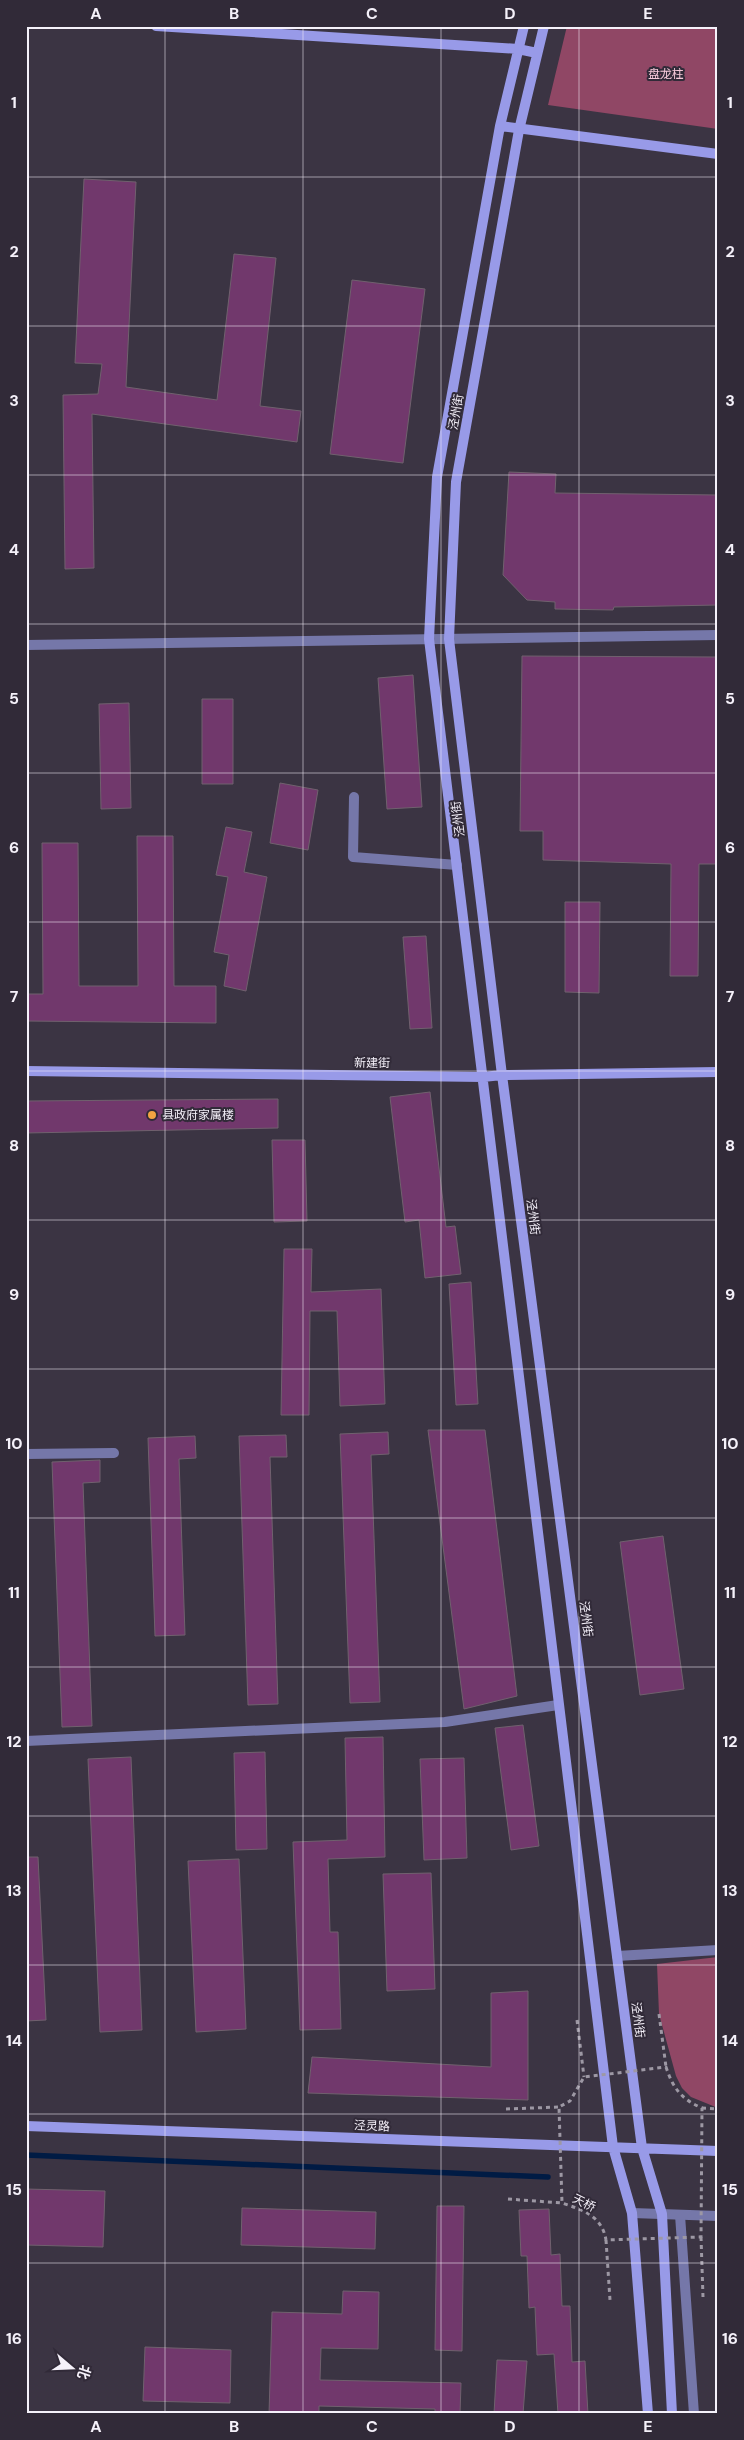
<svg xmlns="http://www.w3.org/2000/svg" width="744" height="2440" font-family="'DM Sans','Noto Sans SC',sans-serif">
<rect width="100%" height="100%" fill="#3b3443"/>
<path fill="#904765" d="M 567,26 L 718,26 L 718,129 L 548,105 Z
M 718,1957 L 718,2108 L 691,2097 L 682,2088 L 676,2076 L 659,2014 L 657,1964 Z"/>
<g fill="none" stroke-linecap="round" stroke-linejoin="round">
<path stroke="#001b44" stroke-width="5.5" d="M 26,2155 L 548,2177"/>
</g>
<path fill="#71386c" stroke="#70616e" d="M 84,179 L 136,182 L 126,387 L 217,400 L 234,254 L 276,258 L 260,406 L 301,411 L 297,442 L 92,414 L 94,568 L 65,569 L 63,395 L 98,394 L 102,364 L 75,363 Z
M 352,280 L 425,289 L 403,463 L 330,454 Z
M 509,472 L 556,474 L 555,493 L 718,495 L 718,605 L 614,607 L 613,610 L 555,609 L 555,602 L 527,600 L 503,575 Z
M 522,656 L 718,657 L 716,838 L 718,838 L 718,864 L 699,864 L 698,976 L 670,976 L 671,864 L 543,860 L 543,831 L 520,831 Z
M 413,675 L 422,807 L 387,809 L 378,678 Z
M 202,699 L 233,699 L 233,784 L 202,784 Z
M 129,703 L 131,808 L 101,809 L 99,704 Z
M 280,783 L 318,790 L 308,850 L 270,843 Z
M 226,827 L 252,832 L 244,872 L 267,877 L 246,991 L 224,986 L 229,955 L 214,952 L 228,877 L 216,875 Z
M 137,836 L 173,836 L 174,986 L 216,986 L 216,1023 L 26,1021 L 26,994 L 43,994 L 42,843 L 78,843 L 79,986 L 138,986 Z
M 565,902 L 600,902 L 599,993 L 565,992 Z
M 426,936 L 432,1028 L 410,1029 L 403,937 Z
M 430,1092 L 446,1227 L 455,1226 L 461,1274 L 425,1278 L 419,1220 L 405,1222 L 390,1097 Z
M 278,1099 L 278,1128 L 26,1133 L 26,1101 Z
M 272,1140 L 305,1140 L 307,1221 L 274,1222 Z
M 284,1249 L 312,1249 L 311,1292 L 381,1289 L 385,1404 L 340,1406 L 337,1311 L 310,1311 L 309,1415 L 281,1415 Z
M 471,1282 L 478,1404 L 456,1405 L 449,1284 Z
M 428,1430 L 485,1430 L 517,1696 L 464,1709 Z
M 388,1432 L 389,1454 L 371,1455 L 380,1702 L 350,1703 L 340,1434 Z
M 286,1435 L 287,1457 L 270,1457 L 278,1704 L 248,1705 L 239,1436 Z
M 195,1436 L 196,1458 L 179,1459 L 185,1635 L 155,1636 L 148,1438 Z
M 100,1460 L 100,1482 L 83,1483 L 92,1726 L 62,1727 L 52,1462 Z
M 663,1536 L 684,1689 L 640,1695 L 620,1542 Z
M 523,1725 L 539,1846 L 511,1850 L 495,1728 Z
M 383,1737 L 385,1857 L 328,1859 L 330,1932 L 338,1932 L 341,2029 L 300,2030 L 293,1842 L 347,1840 L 345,1738 Z
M 265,1752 L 267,1849 L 236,1850 L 234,1753 Z
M 131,1757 L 142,2030 L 100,2032 L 88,1759 Z
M 464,1758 L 467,1858 L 424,1860 L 420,1759 Z
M 26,1857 L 38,1857 L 46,2020 L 26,2021 Z
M 239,1859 L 246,2029 L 196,2032 L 188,1861 Z
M 431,1873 L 435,1989 L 387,1991 L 383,1874 Z
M 528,1991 L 528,2100 L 308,2093 L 312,2057 L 491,2067 L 491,1993 Z
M 26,2189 L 105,2191 L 103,2247 L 26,2245 Z
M 437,2206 L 464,2206 L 462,2351 L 435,2350 Z
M 242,2208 L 376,2212 L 375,2249 L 241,2245 Z
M 549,2209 L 551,2255 L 560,2254 L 562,2306 L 570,2306 L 572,2362 L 585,2361 L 588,2414 L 558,2414 L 554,2354 L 537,2355 L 535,2307 L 529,2308 L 527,2256 L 521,2256 L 519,2210 Z
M 343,2291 L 379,2292 L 378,2349 L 321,2348 L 320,2380 L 461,2383 L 460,2414 L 435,2414 L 435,2409 L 319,2406 L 319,2414 L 269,2414 L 272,2312 L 342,2314 Z
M 145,2347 L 231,2350 L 230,2403 L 143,2401 Z
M 497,2360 L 527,2361 L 523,2414 L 494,2414 Z"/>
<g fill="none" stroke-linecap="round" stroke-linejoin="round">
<path stroke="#9d98a4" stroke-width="3" stroke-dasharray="4 4" stroke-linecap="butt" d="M 659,2014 L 666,2067
M 577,2020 L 584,2077
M 702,2108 L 718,2109
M 506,2109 L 559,2107
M 508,2199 L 562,2203
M 701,2237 L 703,2297
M 606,2240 L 610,2300"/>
<path stroke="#7577a9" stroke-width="10" d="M 354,797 L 353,857 L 457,865
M 680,2215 L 694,2414"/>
<path stroke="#7577a9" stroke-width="10" d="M 26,645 L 718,635
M 26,1454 L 114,1453
M 26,1741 L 445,1722 L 558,1705
M 617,1956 L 718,1950
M 632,2213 L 718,2216"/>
<path stroke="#989ae8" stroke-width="10" d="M 156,26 L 518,49 L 537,53
M 524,26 L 500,126 L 437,477 L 429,639 L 613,2147 L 632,2213 L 648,2414
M 544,26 L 519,130 L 456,482 L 449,639 L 502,1075 L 642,2148 L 662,2214 L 672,2414
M 500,126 L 718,154
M 26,1071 L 483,1077 L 502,1075 L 718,1072
M 26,2126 L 718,2151"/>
<path stroke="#9d98a4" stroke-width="3" stroke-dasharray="4 4" stroke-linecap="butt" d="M 666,2067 C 673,2088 681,2099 702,2108 L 701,2237 L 606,2240 C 602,2216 583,2210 562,2203 L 559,2107 L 570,2101 L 584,2077 Z"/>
</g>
<path fill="none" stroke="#f5f1fa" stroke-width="1" stroke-opacity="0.55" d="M 165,26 L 165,2414M 303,26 L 303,2414M 441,26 L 441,2414M 579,26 L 579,2414M 26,177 L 718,177M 26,326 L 718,326M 26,475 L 718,475M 26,624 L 718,624M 26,773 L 718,773M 26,922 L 718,922M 26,1071 L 718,1071M 26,1220 L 718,1220M 26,1369 L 718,1369M 26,1518 L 718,1518M 26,1667 L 718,1667M 26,1816 L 718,1816M 26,1965 L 718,1965M 26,2114 L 718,2114M 26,2263 L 718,2263"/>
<circle fill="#f3a442" stroke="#312a38" stroke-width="2" cx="152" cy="1115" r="5"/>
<g text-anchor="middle" stroke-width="4" stroke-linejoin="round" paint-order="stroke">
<g font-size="12" fill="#f6c9d9" stroke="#312a38">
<text x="666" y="78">盘龙柱</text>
</g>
<g font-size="12" fill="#f5f1fa" stroke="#312a38">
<text transform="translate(456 412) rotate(-80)" y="4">泾州街</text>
<text transform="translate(458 819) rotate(-97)" y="4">泾州街</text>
<text transform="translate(372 1063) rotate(1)" y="4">新建街</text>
<text transform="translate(533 1217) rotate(83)" y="4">泾州街</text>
<text transform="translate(586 1619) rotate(83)" y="4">泾州街</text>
<text transform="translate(638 2020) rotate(83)" y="4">泾州街</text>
<text transform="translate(372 2126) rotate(2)" y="4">泾灵路</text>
<text transform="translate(584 2203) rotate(26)" y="4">天桥</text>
</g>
<g font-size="12" fill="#f5f1fa" stroke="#312a38" text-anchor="start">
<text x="162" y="1119">县政府家属楼</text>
</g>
</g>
<rect width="744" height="2440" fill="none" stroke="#312a38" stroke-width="55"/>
<g transform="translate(72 2368) rotate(109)" stroke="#312a38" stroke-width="4" paint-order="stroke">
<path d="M0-4L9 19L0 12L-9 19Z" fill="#f5f1fa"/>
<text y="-8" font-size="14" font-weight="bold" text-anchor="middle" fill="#f5f1fa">北</text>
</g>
<rect x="28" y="28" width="688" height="2384" fill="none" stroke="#f5f1fa" stroke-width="2"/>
<g font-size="16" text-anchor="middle" font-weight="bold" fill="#f5f1fa">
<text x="96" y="19">A</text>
<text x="234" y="19">B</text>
<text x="372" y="19">C</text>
<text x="510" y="19">D</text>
<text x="648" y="19">E</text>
<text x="14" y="108">1</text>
<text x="730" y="108">1</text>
<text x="14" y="257">2</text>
<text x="730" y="257">2</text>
<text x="14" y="406">3</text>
<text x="730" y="406">3</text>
<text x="14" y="555">4</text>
<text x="730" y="555">4</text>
<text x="14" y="704">5</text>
<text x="730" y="704">5</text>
<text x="14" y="853">6</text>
<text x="730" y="853">6</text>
<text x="14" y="1002">7</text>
<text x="730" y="1002">7</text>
<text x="14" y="1151">8</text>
<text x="730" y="1151">8</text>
<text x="14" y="1300">9</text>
<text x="730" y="1300">9</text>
<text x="14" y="1449">10</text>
<text x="730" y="1449">10</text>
<text x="14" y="1598">11</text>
<text x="730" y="1598">11</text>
<text x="14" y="1747">12</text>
<text x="730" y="1747">12</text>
<text x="14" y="1896">13</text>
<text x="730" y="1896">13</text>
<text x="14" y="2046">14</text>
<text x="730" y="2046">14</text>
<text x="14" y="2195">15</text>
<text x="730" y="2195">15</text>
<text x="14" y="2344">16</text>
<text x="730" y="2344">16</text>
<text x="96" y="2432">A</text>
<text x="234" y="2432">B</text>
<text x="372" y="2432">C</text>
<text x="510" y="2432">D</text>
<text x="648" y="2432">E</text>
</g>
</svg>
